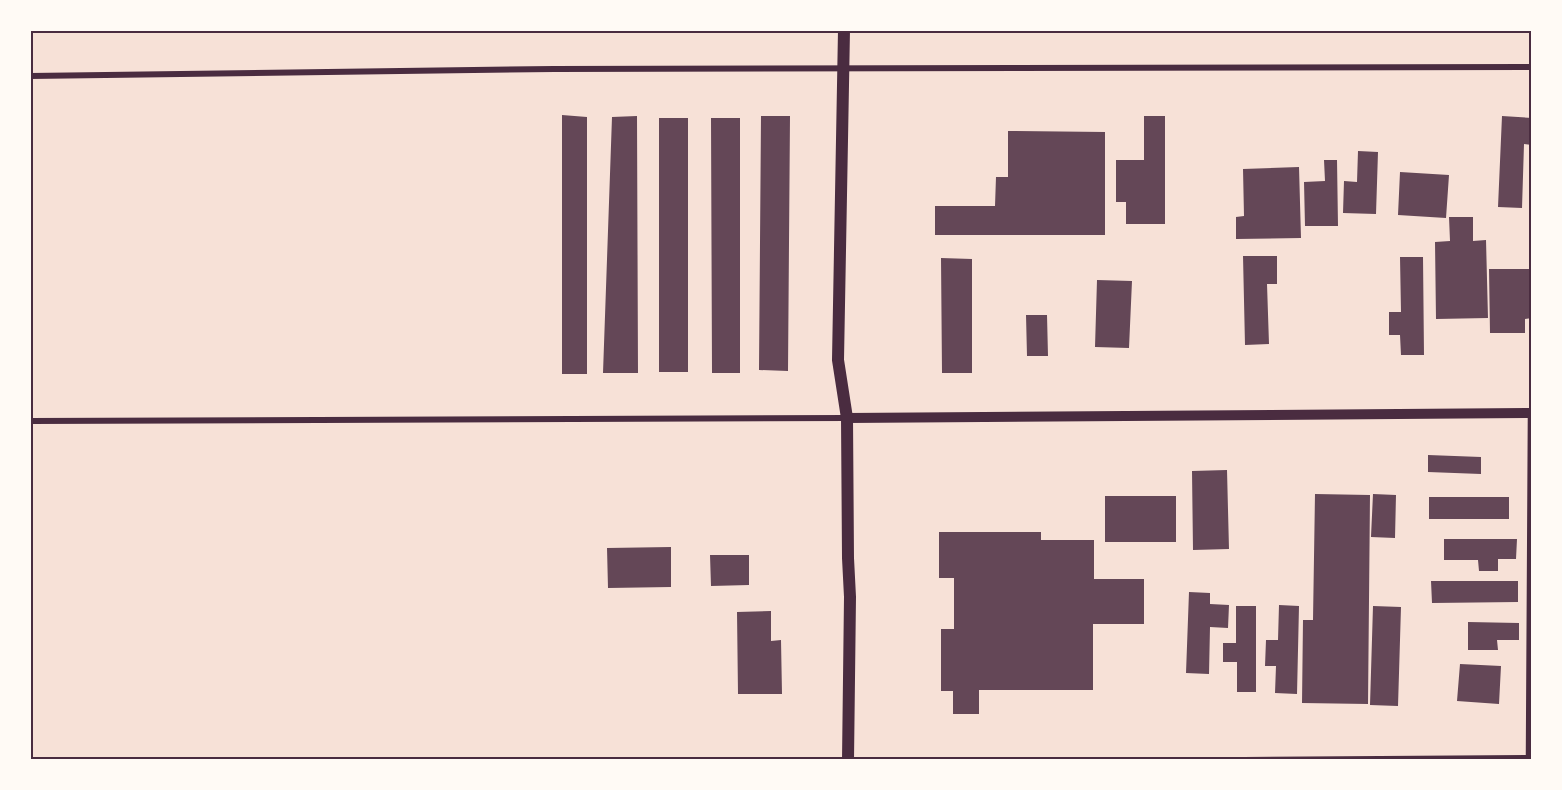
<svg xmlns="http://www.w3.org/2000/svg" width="1562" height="790" font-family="'DejaVu Sans',sans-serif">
<rect width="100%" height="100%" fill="#f7e1d7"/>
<path fill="#644757" d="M 562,115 L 587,117 L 587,374 L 562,374 Z
M 637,116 L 638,373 L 603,373 L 612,117 Z
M 761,116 L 790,116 L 788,371 L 759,370 Z
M 1144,116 L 1165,116 L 1165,224 L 1126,224 L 1126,202 L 1116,202 L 1116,160 L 1144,160 Z
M 1502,116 L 1532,118 L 1532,145 L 1524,144 L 1522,208 L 1498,207 Z
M 659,118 L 688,118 L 688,372 L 659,372 Z
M 711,118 L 740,118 L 740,373 L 712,373 Z
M 1008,131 L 1105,132 L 1105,235 L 935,235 L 935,206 L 995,206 L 996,177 L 1008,177 Z
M 1358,151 L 1378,152 L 1376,214 L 1343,213 L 1344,181 L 1357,182 Z
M 1324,160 L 1337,160 L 1338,226 L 1305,226 L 1304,182 L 1325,181 Z
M 1299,167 L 1301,238 L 1236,239 L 1236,217 L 1244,216 L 1243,169 Z
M 1400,172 L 1449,175 L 1446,218 L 1398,215 Z
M 1449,217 L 1473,217 L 1473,241 L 1486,240 L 1488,318 L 1436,319 L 1435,242 L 1450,241 Z
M 1243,256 L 1277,256 L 1277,284 L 1267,284 L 1269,344 L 1245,345 Z
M 1400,257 L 1423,257 L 1424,355 L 1401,355 L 1400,335 L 1389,335 L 1389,312 L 1401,312 Z
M 941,258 L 972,259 L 972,373 L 942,373 Z
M 1489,269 L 1532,269 L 1532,318 L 1525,319 L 1525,333 L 1490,333 Z
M 1097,280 L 1132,281 L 1129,348 L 1095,347 Z
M 1026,315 L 1047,315 L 1048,356 L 1027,356 Z
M 1428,455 L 1481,457 L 1481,474 L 1428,472 Z
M 1227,470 L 1229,549 L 1193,550 L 1192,471 Z
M 1315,494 L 1370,495 L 1368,704 L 1302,703 L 1303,620 L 1313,620 Z
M 1373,494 L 1396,495 L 1395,538 L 1371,537 Z
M 1105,496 L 1176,496 L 1176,542 L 1105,542 Z
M 1429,497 L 1509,497 L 1509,519 L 1429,519 Z
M 939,532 L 1041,532 L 1041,540 L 1094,540 L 1094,579 L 1144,579 L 1144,624 L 1093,624 L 1093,690 L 979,690 L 979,714 L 953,714 L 953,691 L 941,691 L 941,629 L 954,629 L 954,578 L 939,578 Z
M 1444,539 L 1517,539 L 1516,559 L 1498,559 L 1498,571 L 1479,571 L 1478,560 L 1444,560 Z
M 671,547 L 671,587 L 608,588 L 607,548 Z
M 710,555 L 749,555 L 749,585 L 711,586 Z
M 1431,581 L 1518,581 L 1518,602 L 1432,603 Z
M 1189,592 L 1210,593 L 1210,604 L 1229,605 L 1228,628 L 1210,627 L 1209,674 L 1186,673 Z
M 1279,605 L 1299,606 L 1297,694 L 1275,693 L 1276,666 L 1265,666 L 1266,640 L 1278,640 Z
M 1236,606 L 1256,606 L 1256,692 L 1237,692 L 1237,662 L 1223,662 L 1223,643 L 1236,643 Z
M 1373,606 L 1401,607 L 1398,706 L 1370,705 Z
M 771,611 L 771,641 L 781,640 L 782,694 L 738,694 L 737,612 Z
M 1468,622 L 1519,623 L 1519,640 L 1497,640 L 1498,650 L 1468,650 Z
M 1460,664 L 1501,666 L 1499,704 L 1457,701 Z"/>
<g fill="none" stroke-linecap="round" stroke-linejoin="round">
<path stroke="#4a2c40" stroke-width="4.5" d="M 1528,758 L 1530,413"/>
<path stroke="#4a2c40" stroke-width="6" d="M 30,76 L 554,69 L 1532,67
M 30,421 L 847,418
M 1244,760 L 1532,758"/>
<path stroke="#4a2c40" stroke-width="10" d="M 847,418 L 1532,413"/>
<path stroke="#4a2c40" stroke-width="12" d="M 844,30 L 838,360 L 847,418 L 848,558 L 850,597 L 848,760"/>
</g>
<rect width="1562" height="790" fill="none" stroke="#fffaf5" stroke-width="63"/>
<rect x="32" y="32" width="1498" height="726" fill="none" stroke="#4a2c40" stroke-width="2"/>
</svg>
